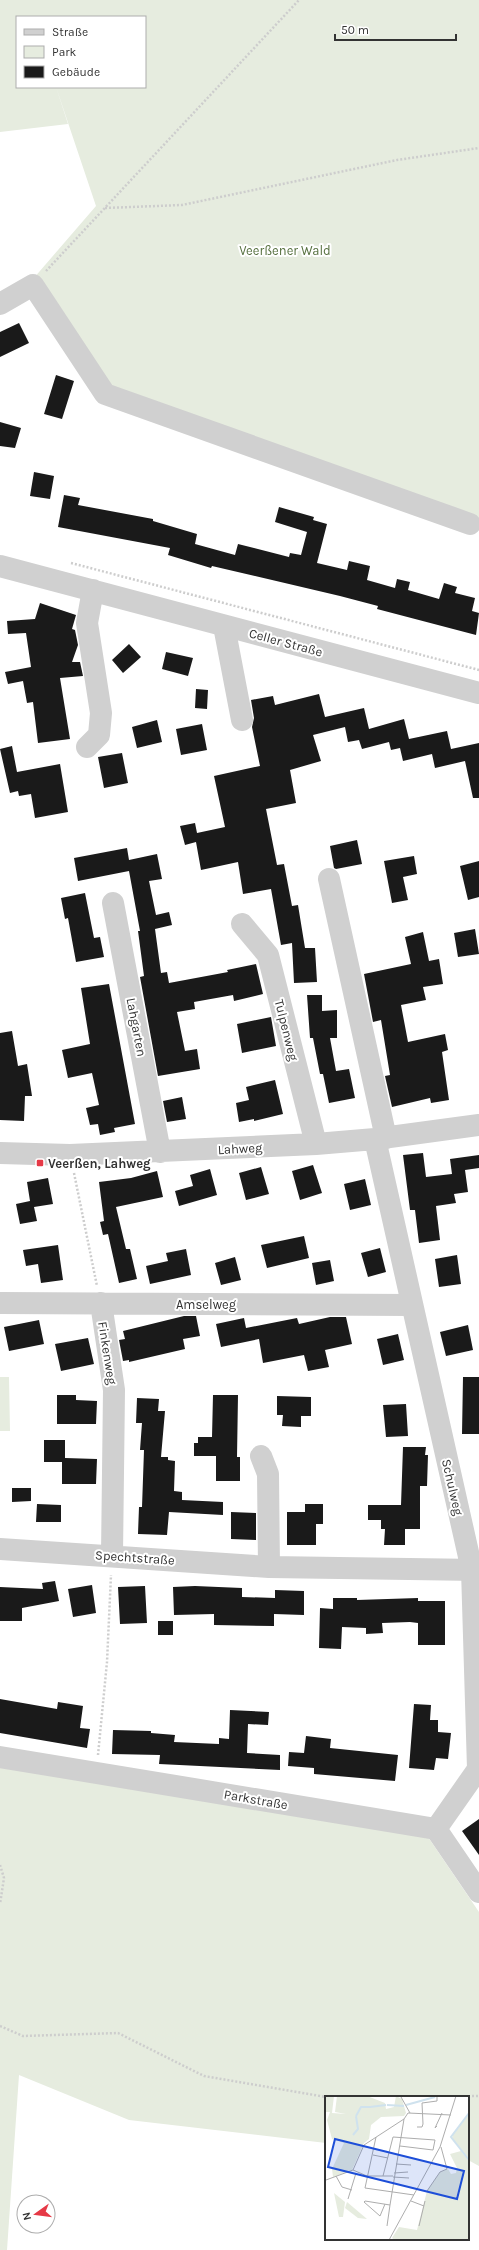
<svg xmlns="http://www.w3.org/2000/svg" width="479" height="2250" font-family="Karla,sans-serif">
<rect width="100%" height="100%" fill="#fff"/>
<path fill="#e6ecdf" d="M 0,0 L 479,0 L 479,522 L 106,394 L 33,279 L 96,206 L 56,87 L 145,87 L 145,17 L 33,17 L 31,10 L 33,17 L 17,17 L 17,87 L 56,87 L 68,124 L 0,132 Z
M 0,1377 L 9,1377 L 10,1431 L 0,1431 Z
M 0,1762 L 428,1837 L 479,1912 L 479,2166 L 468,2160 L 468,2097 L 326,2097 L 326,2143 L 129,2120 L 19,2075 L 7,2250 L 0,2250 Z"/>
<path fill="#1a1a1a" d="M 19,323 L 29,343 L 0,357 L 0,332 Z
M 56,375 L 74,381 L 62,419 L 44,414 Z
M 0,422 L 21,428 L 15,448 L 0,446 Z
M 34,472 L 54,476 L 50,499 L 30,496 Z
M 64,495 L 80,498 L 78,505 L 153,519 L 153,521 L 197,534 L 195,544 L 235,555 L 238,544 L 289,557 L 290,553 L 301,555 L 307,532 L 275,522 L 279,507 L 314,517 L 313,520 L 327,524 L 317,563 L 347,570 L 349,561 L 370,566 L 367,580 L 395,588 L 397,579 L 410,582 L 408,590 L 439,599 L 444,583 L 457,587 L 455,593 L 475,598 L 472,611 L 479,613 L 476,635 L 377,609 L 378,606 L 340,596 L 212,566 L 211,568 L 168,555 L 170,548 L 58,527 Z
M 40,603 L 76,615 L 72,629 L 75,630 L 78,645 L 72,662 L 80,662 L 83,676 L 60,678 L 70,739 L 38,743 L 33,702 L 27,703 L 23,681 L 8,684 L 5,672 L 31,667 L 26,633 L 8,634 L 7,621 L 35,619 Z
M 129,644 L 141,657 L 123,673 L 112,660 Z
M 166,652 L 193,658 L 188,676 L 162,669 Z
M 196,689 L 208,690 L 207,709 L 195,708 Z
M 319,694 L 325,717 L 364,708 L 369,729 L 404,719 L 409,739 L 447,731 L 451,749 L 479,743 L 479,798 L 473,798 L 465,761 L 435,768 L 432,754 L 403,761 L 400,748 L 391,750 L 389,742 L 362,749 L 359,740 L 348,742 L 345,727 L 313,735 L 321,761 L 290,770 L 296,803 L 266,809 L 277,865 L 284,864 L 292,906 L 298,905 L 305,948 L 315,948 L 317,982 L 294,983 L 292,943 L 281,945 L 271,889 L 243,894 L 238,862 L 201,870 L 196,842 L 185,845 L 180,826 L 195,823 L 197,833 L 225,827 L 214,776 L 260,766 L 252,727 L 254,718 L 251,700 L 273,696 L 275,705 Z
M 157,720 L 162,742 L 137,748 L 132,727 Z
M 202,724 L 207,750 L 181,755 L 176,729 Z
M 12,746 L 17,772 L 60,764 L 68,812 L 35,818 L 31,794 L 19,796 L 18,791 L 10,793 L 0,749 Z
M 122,753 L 128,783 L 104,788 L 98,757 Z
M 357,840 L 362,864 L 336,869 L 334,868 L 330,846 Z
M 127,848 L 129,860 L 157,854 L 162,879 L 149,881 L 156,915 L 169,912 L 172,925 L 155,929 L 161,973 L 167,972 L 169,983 L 228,972 L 227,970 L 256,964 L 263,994 L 234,1001 L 233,995 L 194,1002 L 195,1009 L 177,1012 L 185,1051 L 197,1049 L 200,1069 L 158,1076 L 140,977 L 144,976 L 138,931 L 140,931 L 129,871 L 78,881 L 74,858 Z
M 414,856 L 417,874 L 403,877 L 408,900 L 392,903 L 384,861 Z
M 479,861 L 479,897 L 468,900 L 460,866 Z
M 85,893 L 94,938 L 100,937 L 104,957 L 76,962 L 68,918 L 65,919 L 61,898 Z
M 475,929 L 479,954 L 458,957 L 454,933 Z
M 423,932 L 429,961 L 439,959 L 443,984 L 423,987 L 426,1000 L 401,1005 L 408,1042 L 445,1034 L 448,1050 L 442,1052 L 449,1100 L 431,1103 L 430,1098 L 392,1107 L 385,1076 L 390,1075 L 381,1020 L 373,1022 L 364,974 L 411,964 L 405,937 Z
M 109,984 L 135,1124 L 114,1128 L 115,1132 L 100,1135 L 98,1124 L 90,1125 L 86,1108 L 99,1105 L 92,1073 L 68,1078 L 62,1050 L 90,1044 L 81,988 Z
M 307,995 L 322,995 L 322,1011 L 337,1010 L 337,1038 L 330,1038 L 336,1071 L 349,1069 L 355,1098 L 329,1103 L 323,1074 L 320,1074 L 313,1038 L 310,1038 Z
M 271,1017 L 276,1046 L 242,1053 L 237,1024 Z
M 12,1031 L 18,1066 L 27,1064 L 32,1096 L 25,1096 L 24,1121 L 0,1120 L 0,1033 Z
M 275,1080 L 283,1114 L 254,1121 L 254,1119 L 239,1122 L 236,1103 L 249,1100 L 246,1087 Z
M 182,1097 L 186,1119 L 167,1122 L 163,1101 Z
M 423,1153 L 426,1177 L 452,1174 L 450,1159 L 479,1155 L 479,1168 L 465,1170 L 468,1192 L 454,1194 L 456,1203 L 436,1206 L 440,1240 L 419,1243 L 415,1210 L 410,1210 L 403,1155 Z
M 313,1165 L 322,1193 L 300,1200 L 292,1171 Z
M 261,1167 L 269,1194 L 246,1200 L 239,1173 Z
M 210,1169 L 217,1195 L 179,1206 L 175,1191 L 193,1186 L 190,1175 Z
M 157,1171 L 163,1197 L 116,1207 L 126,1249 L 130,1249 L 137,1279 L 119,1283 L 108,1234 L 103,1235 L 100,1222 L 104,1221 L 99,1182 L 131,1178 Z
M 48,1178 L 53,1204 L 34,1207 L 37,1221 L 20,1224 L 16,1204 L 30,1201 L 27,1182 Z
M 365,1179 L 371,1205 L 350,1210 L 344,1184 Z
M 304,1236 L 309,1258 L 267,1268 L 261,1245 Z
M 58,1245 L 63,1280 L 41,1283 L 38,1264 L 26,1266 L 23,1250 Z
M 380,1248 L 386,1272 L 368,1277 L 361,1253 Z
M 186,1249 L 191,1275 L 150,1284 L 146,1266 L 168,1261 L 166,1253 Z
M 457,1255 L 461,1284 L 439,1287 L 435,1259 Z
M 235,1257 L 241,1280 L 221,1285 L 215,1263 Z
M 330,1260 L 334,1281 L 316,1285 L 312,1263 Z
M 184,1316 L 196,1316 L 200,1336 L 183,1339 L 185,1349 L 129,1362 L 129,1360 L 123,1361 L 119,1340 L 125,1339 L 123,1331 Z
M 330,1317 L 346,1317 L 352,1344 L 325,1350 L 329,1367 L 308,1371 L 304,1355 L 263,1363 L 259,1339 L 221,1347 L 216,1324 L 244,1318 L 246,1328 L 297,1318 L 299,1324 Z
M 39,1320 L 44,1344 L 9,1351 L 4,1327 Z
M 468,1325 L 473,1350 L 446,1356 L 440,1332 Z
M 398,1334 L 404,1360 L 383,1365 L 377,1339 Z
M 88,1338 L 94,1364 L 61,1371 L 55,1344 Z
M 463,1377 L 479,1377 L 479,1434 L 462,1434 Z
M 57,1395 L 76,1395 L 76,1400 L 97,1401 L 96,1424 L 57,1424 Z
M 213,1395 L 238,1395 L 237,1457 L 240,1457 L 240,1481 L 216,1481 L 216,1456 L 194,1456 L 194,1443 L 198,1443 L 198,1437 L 212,1437 Z
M 277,1396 L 311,1397 L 311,1416 L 301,1416 L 301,1427 L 282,1426 L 283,1415 L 277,1415 Z
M 137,1398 L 159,1399 L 158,1411 L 165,1411 L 161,1457 L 168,1457 L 168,1460 L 175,1461 L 174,1491 L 182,1492 L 182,1500 L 223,1502 L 223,1515 L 169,1512 L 167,1535 L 138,1534 L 139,1507 L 142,1507 L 144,1450 L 140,1450 L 142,1423 L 136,1423 Z
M 406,1404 L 408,1436 L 386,1437 L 383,1405 Z
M 44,1440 L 65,1440 L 65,1458 L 97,1459 L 96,1484 L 62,1484 L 62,1462 L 44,1462 Z
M 403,1447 L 426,1447 L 425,1455 L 428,1455 L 427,1486 L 420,1486 L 420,1529 L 405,1529 L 405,1545 L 384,1545 L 385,1529 L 381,1529 L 381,1520 L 368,1520 L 368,1505 L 401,1505 Z
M 12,1488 L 31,1488 L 31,1501 L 12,1502 Z
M 37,1504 L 61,1505 L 61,1522 L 36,1522 Z
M 305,1504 L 323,1504 L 323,1524 L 316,1524 L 316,1545 L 287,1545 L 287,1512 L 305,1512 Z
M 231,1512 L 256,1513 L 256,1540 L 231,1539 Z
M 55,1581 L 59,1601 L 22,1608 L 22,1621 L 0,1621 L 0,1587 L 43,1589 L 42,1583 Z
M 92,1585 L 96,1613 L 73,1617 L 68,1589 Z
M 145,1586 L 147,1623 L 120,1624 L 118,1587 Z
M 195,1586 L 242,1588 L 242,1597 L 275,1598 L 275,1590 L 304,1591 L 304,1615 L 274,1614 L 274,1626 L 214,1625 L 214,1614 L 174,1615 L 173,1587 Z
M 333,1598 L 357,1598 L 357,1600 L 418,1598 L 418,1601 L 445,1601 L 445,1645 L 418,1645 L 418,1623 L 410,1622 L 382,1623 L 383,1633 L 366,1634 L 366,1628 L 342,1627 L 341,1649 L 319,1648 L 320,1608 L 333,1609 Z
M 158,1621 L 173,1621 L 173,1635 L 158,1635 Z
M 0,1699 L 57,1709 L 58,1702 L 83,1706 L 80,1728 L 90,1729 L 87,1748 L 0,1733 Z
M 414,1704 L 431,1705 L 430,1720 L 438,1720 L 438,1732 L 451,1733 L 448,1759 L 436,1758 L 434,1770 L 409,1768 Z
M 230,1710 L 269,1712 L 268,1725 L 248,1724 L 247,1753 L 280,1755 L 280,1770 L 159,1764 L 160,1755 L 112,1754 L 113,1730 L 151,1731 L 151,1733 L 175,1735 L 174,1742 L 219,1744 L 219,1738 L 229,1739 Z
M 306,1736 L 331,1739 L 330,1748 L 398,1755 L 395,1781 L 314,1774 L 314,1768 L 288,1766 L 289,1752 L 304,1753 Z
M 479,1819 L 479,1855 L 462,1831 Z"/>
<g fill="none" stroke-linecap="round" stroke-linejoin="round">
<path stroke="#cdcdcd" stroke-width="2.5" stroke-dasharray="2 2" stroke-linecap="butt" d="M 105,208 L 182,205 L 397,160 L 479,148
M 46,271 L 299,0
M 71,563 L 479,670
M 74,1173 L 97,1286
M 98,1755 L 107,1662 L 111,1575
M 0,1865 L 4,1878 L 0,1904
M 0,2026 L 23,2036 L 118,2033 L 204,2076 L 326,2097
M 416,2097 L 479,2096"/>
<path stroke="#d0d0d0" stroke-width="22" d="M 0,304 L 33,285 L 105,394 L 470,524
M 0,566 L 479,693
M 224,626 L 242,720
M 87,747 L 99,735 L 101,713 L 87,623 L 93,590
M 329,879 L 386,1138
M 113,903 L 160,1152
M 242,924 L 268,955 L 316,1144
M 375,1139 L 472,1570 L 478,1769 L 436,1829
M 0,1153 L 70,1155 L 316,1144 L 375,1139 L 479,1125
M 0,1303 L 412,1305
M 101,1303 L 114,1390 L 112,1555
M 261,1456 L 268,1474 L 269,1567
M 0,1549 L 269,1567 L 479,1570
M 0,1757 L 436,1829 L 479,1892"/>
</g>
<rect fill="#e63946" stroke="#fff" stroke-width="1.5" x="36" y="1159" width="8" height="8" rx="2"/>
<g text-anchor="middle" stroke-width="4" stroke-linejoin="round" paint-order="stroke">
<g font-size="13" fill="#56703f" stroke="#fff">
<text x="285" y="255">Veerßener Wald</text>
</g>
<g font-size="13" fill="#333" stroke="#fff">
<text transform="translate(286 642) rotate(15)" y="5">Celler Straße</text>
<text transform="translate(137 1027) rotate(79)" y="5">Lahgarten</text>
<text transform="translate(287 1030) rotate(76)" y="5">Tulpenweg</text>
<text transform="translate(240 1148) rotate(-3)" y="5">Lahweg</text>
<text x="206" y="1309">Amselweg</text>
<text transform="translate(108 1353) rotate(81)" y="5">Finkenweg</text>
<text transform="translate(453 1487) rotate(77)" y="5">Schulweg</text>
<text transform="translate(135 1557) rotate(4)" y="5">Spechtstraße</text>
<text transform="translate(256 1799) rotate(10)" y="5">Parkstraße</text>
</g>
<g font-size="13" font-weight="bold" fill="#333" stroke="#fff" text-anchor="start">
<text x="48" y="1168">Veerßen, Lahweg</text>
</g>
</g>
<g transform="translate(325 2096)">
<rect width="144" height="144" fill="#fff"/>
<path d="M 0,0 L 9,0 L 7,17 L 21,18 L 10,16 L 12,0 L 42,0 L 60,7 L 61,13 L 69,11 L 71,0 L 77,3 L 81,17 L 79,20 L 56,21 L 46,29 L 44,43 L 39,47 L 27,74 L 8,81 L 7,73 L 19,47 L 7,43 L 2,24 L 5,16 L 0,16 ZM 144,18 L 144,63 L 127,42 L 129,36 ZM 136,55 L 144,65 L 144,144 L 70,144 L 67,142 L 74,131 L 92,134 L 102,95 L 115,76 L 123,73 L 126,78 L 131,77 L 132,72 L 125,58 ZM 9,97 L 20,106 L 18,121 L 14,121 ZM 22,106 L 42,123 L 33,122 L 20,112 Z" fill="#e6ecdf"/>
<path fill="none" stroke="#cfe2ee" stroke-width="2" d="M 62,9 L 79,10M 81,9 L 110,1M 45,11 L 61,9M 144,17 L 126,41 L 144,64M 31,20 L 36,11 L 45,11M 28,39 L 33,33 L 31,20"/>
<path fill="none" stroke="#adadad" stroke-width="1" d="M 76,1 L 85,17M 112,30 L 110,32 L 117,17M 92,31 L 97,31 L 98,28 L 97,7 L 112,5 L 112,1M 51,41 L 40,92 L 89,99M 48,59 L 63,62M 71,68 L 86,69M 28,74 L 42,80 L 68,80M 69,77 L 83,76M 11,80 L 17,91 L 27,94M 58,80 L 68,41 L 110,44 L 108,54 L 75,50M 68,81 L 84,82M 1,84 L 28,74 L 39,49 L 79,23 L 83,17 L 126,19M 102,95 L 115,76 L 122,73 L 116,51M 23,103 L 31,77M 86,105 L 99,110M 60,108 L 55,120 L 39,106 L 40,105 L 65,109 L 79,23M 62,130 L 65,109M 94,130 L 100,105M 64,144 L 115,51 L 131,0"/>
<path fill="#1d4ed8" fill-opacity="0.15" stroke="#1d4ed8" stroke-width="2" d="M 10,43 L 139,75 L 132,103 L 3,71 Z"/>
<rect width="144" height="144" fill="none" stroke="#333" stroke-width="2"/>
</g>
<rect x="16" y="16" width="130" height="72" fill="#ffffff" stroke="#adadad"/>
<rect x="24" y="29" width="20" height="6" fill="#d0d0d0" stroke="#adadad"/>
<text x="52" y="36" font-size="12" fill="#333333">Straße</text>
<rect x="24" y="46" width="20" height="12" fill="#e6ecdf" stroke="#adadad"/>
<text x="52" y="56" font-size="12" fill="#333333">Park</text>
<rect x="24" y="66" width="20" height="12" fill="#1a1a1a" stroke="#adadad"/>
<text x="52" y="76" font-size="12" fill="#333333">Gebäude</text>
<g transform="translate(36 2214) rotate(256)"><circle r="19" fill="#ffffff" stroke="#adadad"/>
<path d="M0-3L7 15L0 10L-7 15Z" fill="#e63946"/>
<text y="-6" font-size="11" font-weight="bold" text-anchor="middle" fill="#333333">N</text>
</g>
<path d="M335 34v6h121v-6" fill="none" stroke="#333333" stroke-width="2"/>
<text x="341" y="34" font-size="12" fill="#333333" stroke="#ffffff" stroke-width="3" paint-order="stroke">50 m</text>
</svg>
